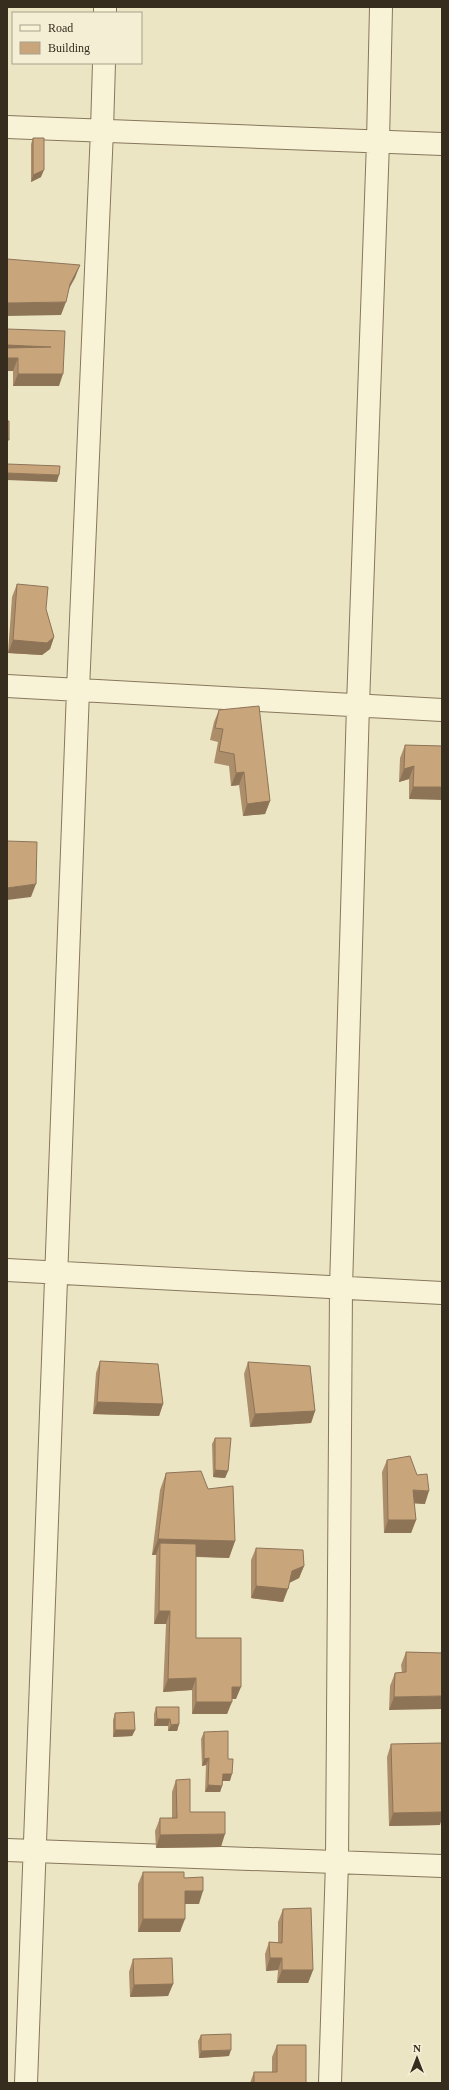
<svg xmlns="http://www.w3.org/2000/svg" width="449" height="2090" font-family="'Times New Roman',serif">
<rect width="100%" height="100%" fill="#ece5c4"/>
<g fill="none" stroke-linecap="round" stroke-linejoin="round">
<g stroke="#87775b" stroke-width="24">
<path id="street" d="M 105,13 L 105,7
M 7,127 L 442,144
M 7,686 L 442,710
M 7,1270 L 442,1293
M 7,1850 L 442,1866
M 26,2083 L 78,690 L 102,130 L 104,63
M 330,2083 L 337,1862 L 341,1288 L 358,705 L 378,142 L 381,7"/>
</g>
<use href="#street" stroke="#f8f2d7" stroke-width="22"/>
</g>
<path fill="#ad8e6b" d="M 33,138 L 41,177 L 31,182 L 31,144 Z
M 7,329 L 59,386 L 13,386 L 13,371 L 7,371 Z
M 17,584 L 46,609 L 54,637 L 50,649 L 42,655 L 8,653 L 12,597 Z
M 219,710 L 270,801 L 265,814 L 243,816 L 239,785 L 231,786 L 229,766 L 214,763 L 218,742 L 210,740 L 214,722 Z
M 405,745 L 442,746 L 409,799 L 409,779 L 399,782 L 400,758 Z
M 100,1361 L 163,1404 L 159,1416 L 93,1414 L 96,1373 Z
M 248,1362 L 315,1411 L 311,1423 L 250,1427 L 244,1374 Z
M 215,1438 L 228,1471 L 225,1478 L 213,1477 L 212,1444 Z
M 387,1460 L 425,1504 L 414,1503 L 416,1520 L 411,1533 L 384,1533 L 382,1472 Z
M 166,1473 L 208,1489 L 235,1541 L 229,1558 L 196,1557 L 196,1638 L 236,1699 L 232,1699 L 227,1714 L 192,1714 L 192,1690 L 163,1692 L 166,1624 L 154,1624 L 156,1555 L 152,1555 L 160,1490 Z
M 256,1548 L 304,1566 L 299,1578 L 289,1583 L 283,1602 L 251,1598 L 251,1560 Z
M 406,1652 L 442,1653 L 389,1710 L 390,1686 L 395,1673 L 402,1673 L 401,1665 Z
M 156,1707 L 179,1724 L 177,1731 L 168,1731 L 168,1726 L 154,1726 L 154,1714 Z
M 115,1713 L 135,1730 L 132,1736 L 113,1737 L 113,1720 Z
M 204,1732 L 228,1759 L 230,1781 L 222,1781 L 222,1786 L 220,1792 L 205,1792 L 206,1765 L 202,1766 L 201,1739 Z
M 391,1744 L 440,1825 L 389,1826 L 387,1757 Z
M 176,1780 L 190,1812 L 221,1847 L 156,1848 L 155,1831 L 160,1818 L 172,1818 L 172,1792 Z
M 143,1872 L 184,1878 L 199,1904 L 185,1904 L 180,1932 L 138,1932 L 138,1884 Z
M 283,1909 L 313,1970 L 308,1983 L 277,1983 L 278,1970 L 266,1971 L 265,1954 L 269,1942 L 278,1942 L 278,1922 Z
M 133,1959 L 173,1984 L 168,1996 L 130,1997 L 129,1972 Z
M 201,2035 L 229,2056 L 199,2058 L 198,2041 Z
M 277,2045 L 306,2083 L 250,2083 L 254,2072 L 272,2072 L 272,2057 Z"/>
<path fill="#8d7457" d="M 44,170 L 41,177 L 31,182 L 33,175 Z
M 80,265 L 75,278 L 65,296 L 70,284 Z
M 66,302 L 61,315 L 7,316 L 7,303 Z
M 7,345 L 51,347 L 7,357 Z
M 7,358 L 18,358 L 13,371 L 7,371 Z
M 18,374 L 63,374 L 59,386 L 13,386 Z
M 7,473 L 59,475 L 57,482 L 7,480 Z
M 54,637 L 50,649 L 42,655 L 8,653 L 13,640 Z
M 414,766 L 409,779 L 399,782 L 404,769 Z
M 244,772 L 239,785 L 231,786 L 236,773 Z
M 413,787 L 442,787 L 442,800 L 409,799 Z
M 270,801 L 265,814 L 243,816 L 247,804 Z
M 36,884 L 31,897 L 7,900 L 7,888 Z
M 97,1402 L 163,1404 L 159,1416 L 93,1414 Z
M 315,1411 L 311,1423 L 250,1427 L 255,1414 Z
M 215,1470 L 228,1471 L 225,1478 L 213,1477 Z
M 413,1490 L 429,1491 L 425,1504 L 408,1503 Z
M 388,1520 L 416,1520 L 411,1533 L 384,1533 Z
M 158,1539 L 235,1541 L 229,1558 L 160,1555 L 160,1543 L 156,1555 L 152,1555 Z
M 304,1566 L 299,1578 L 287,1584 L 292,1571 Z
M 256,1586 L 288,1589 L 283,1602 L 251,1598 Z
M 159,1611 L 170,1611 L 166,1624 L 154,1624 Z
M 196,1678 L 192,1690 L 163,1692 L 168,1679 Z
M 232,1687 L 241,1687 L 236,1699 L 227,1699 Z
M 442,1696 L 442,1709 L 389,1710 L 394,1697 Z
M 196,1702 L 232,1702 L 227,1714 L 192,1714 Z
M 157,1719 L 170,1719 L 168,1726 L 154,1726 Z
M 179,1724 L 177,1731 L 168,1731 L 171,1725 Z
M 115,1730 L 135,1730 L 132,1736 L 113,1737 Z
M 209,1758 L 206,1765 L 202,1766 L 204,1759 Z
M 223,1774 L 232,1774 L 230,1781 L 220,1781 Z
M 208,1785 L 222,1786 L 220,1792 L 205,1792 Z
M 442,1812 L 442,1818 L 440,1825 L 389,1826 L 393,1813 Z
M 225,1834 L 221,1847 L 156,1848 L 160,1835 Z
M 185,1891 L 203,1891 L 199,1904 L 180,1904 Z
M 143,1919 L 185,1919 L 180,1932 L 138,1932 Z
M 270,1958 L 282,1958 L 278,1970 L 266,1971 Z
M 282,1970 L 313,1970 L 308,1983 L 277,1983 Z
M 173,1984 L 168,1996 L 130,1997 L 134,1985 Z
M 231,2050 L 229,2056 L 199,2058 L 201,2051 Z"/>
<path fill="#c9a57c" stroke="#8d7457" d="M 33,138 L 44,138 L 44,170 L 33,175 Z
M 7,259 L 80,265 L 70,284 L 66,302 L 7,303 Z
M 7,329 L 65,331 L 63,374 L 18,374 L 18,358 L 7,358 L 7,348 L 51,347 L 7,345 Z
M 7,421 L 9,421 L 9,440 L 7,440 Z
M 7,464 L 60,466 L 59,475 L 7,473 Z
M 17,584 L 48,587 L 46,609 L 54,637 L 47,643 L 13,640 Z
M 259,706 L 270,801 L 247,804 L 244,772 L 236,773 L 234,754 L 219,751 L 223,729 L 215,728 L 219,710 Z
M 405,745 L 442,746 L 442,787 L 413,787 L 414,766 L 404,769 Z
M 7,841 L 37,842 L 36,884 L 7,888 Z
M 100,1361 L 158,1364 L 163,1404 L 97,1402 Z
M 248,1362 L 310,1366 L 315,1411 L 255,1414 Z
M 215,1438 L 231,1438 L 228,1471 L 215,1470 Z
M 410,1456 L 417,1475 L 427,1474 L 429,1491 L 413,1490 L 416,1520 L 388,1520 L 387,1460 Z
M 201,1471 L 208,1489 L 233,1486 L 235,1541 L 158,1539 L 166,1473 Z
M 160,1543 L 196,1544 L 196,1638 L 241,1638 L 241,1687 L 232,1687 L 232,1702 L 196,1702 L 196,1678 L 168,1679 L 170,1611 L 159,1611 Z
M 256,1548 L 303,1550 L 304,1566 L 292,1571 L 288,1589 L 256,1586 Z
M 406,1652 L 442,1653 L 442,1696 L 394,1697 L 395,1673 L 406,1672 Z
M 156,1707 L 179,1707 L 179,1724 L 171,1725 L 170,1719 L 157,1719 Z
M 134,1712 L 135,1730 L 115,1730 L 115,1713 Z
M 228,1731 L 228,1759 L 233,1759 L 232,1774 L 223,1774 L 222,1786 L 208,1785 L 209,1758 L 204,1759 L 204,1732 Z
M 442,1743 L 442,1812 L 393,1813 L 391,1744 Z
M 190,1779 L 190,1812 L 225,1812 L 225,1834 L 160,1835 L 160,1818 L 177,1818 L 176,1780 Z
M 143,1872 L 184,1872 L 184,1878 L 203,1877 L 203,1891 L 185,1891 L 185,1919 L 143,1919 Z
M 311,1908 L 313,1970 L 282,1970 L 282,1958 L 270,1958 L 269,1942 L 282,1943 L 283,1909 Z
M 172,1958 L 173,1984 L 134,1985 L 133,1959 Z
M 231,2034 L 231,2050 L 201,2051 L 201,2035 Z
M 277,2045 L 306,2045 L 306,2083 L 248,2083 L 254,2083 L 254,2072 L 277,2072 Z"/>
<rect width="449" height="2090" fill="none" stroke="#372d1f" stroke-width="16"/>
<rect x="12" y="12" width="130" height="52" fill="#f4eed4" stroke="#a8a18c"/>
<rect x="20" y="25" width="20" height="6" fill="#f8f2d7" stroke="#a8a18c"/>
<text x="48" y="32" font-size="12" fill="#372d1f">Road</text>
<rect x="20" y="42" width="20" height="12" fill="#c9a57c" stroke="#a8a18c"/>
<text x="48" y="52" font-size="12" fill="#372d1f">Building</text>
<g transform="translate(417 2058)" stroke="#f4eed4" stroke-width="3" paint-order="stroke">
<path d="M0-3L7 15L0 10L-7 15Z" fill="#372d1f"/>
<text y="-6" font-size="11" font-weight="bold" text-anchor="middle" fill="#372d1f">N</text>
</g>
</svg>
